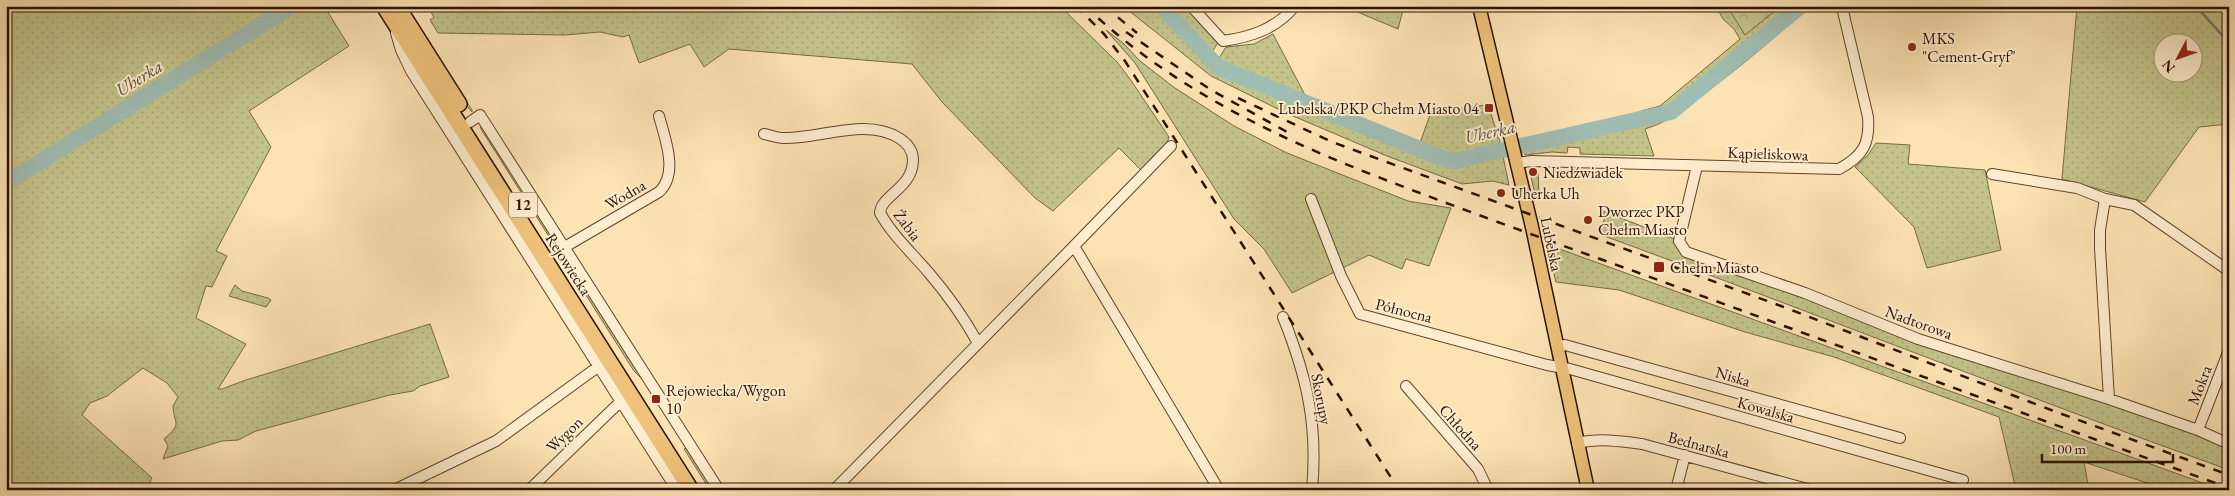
<svg xmlns="http://www.w3.org/2000/svg" width="2235" height="496" font-family="'EB Garamond',serif">
<defs>
<pattern id="green-dots" width="8" height="8" patternUnits="userSpaceOnUse" patternTransform="scale(1.25)"><rect width="8" height="8" fill="#c3c38a"/><path d="M2 2h.1M6 6h.1" fill="none" stroke="#a8a675" stroke-width="1.8" stroke-linecap="round"/></pattern>
<pattern id="forest-crowns" width="20" height="18" patternUnits="userSpaceOnUse" patternTransform="scale(1.25)"><rect width="20" height="18" fill="#c3c38a"/><path d="M2 6a3 3 0 1 1 6 0M12 15a3 3 0 1 1 6 0" fill="none" stroke="#a8a675"/></pattern>
</defs>
<rect width="100%" height="100%" fill="#fde3b4"/>
<filter id="stains"><feTurbulence type="fractalNoise" baseFrequency=".004" numOctaves="4"/><feColorMatrix values="0 0 0 0 .2 0 0 0 0 .09 0 0 0 0 .02 0 0 0 .5 -.17"/></filter>
<radialGradient id="worn" r=".72"><stop offset=".6" stop-color="#630" stop-opacity="0"/><stop offset="1" stop-color="#630" stop-opacity=".3"/></radialGradient>
<path fill="url(#green-dots)" stroke="#766a45" fill-rule="evenodd" d="M 6,6 L 324,6 L 349,46 L 249,111 L 271,147 L 216,251 L 227,256 L 212,287 L 206,286 L 196,318 L 246,344 L 218,389 L 222,389 L 246,380 L 430,324 L 449,377 L 420,386 L 413,391 L 390,395 L 319,414 L 256,431 L 238,440 L 222,441 L 163,459 L 168,446 L 164,439 C 183,423 174,425 173,406 L 178,397 L 167,383 L 143,368 L 107,396 L 90,403 L 82,415 L 152,478 L 146,490 L 6,490 Z
M 403,6 L 414,6 L 416,10 L 411,13 L 472,110 L 472,112 L 464,103 Z
M 427,6 L 1060,6 L 1117,62 L 1130,79 L 1169,137 L 1166,146 L 1142,171 L 1119,148 L 1053,211 L 1035,198 L 942,102 L 912,64 L 729,49 L 704,67 L 690,44 L 639,63 L 629,35 L 623,37 L 600,32 L 565,35 L 438,33 L 430,20 L 434,17 Z
M 1123,6 L 1187,6 L 1200,24 L 1219,41 L 1212,52 L 1219,58 L 1226,47 L 1254,44 L 1273,34 L 1305,95 L 1420,143 L 1431,112 L 1486,105 L 1487,111 L 1490,111 L 1500,142 L 1509,185 L 1493,181 L 1462,184 L 1387,156 L 1286,113 L 1211,76 Z
M 1356,6 L 1404,6 L 1398,29 L 1355,11 Z
M 1716,6 L 1811,6 C 1779,33 1747,62 1713,87 C 1691,104 1672,121 1645,129 L 1654,156 L 1580,154 L 1580,148 L 1568,147 L 1567,153 L 1552,152 L 1525,155 L 1522,143 L 1641,114 L 1641,111 L 1660,106 L 1740,39 L 1734,29 L 1723,19 Z
M 2077,6 L 2229,6 L 2229,124 L 2199,127 L 2145,202 L 2062,179 ZM 2162,42 L 2192,42 L 2192,72 L 2162,72 Z
M 1106,30 L 1123,43 L 1140,61 L 1175,88 L 1234,126 L 1287,153 L 1408,201 L 1451,208 L 1429,266 L 1406,259 L 1402,269 L 1369,255 L 1292,293 L 1264,249 L 1234,219 L 1135,63 Z
M 480,123 L 646,383 L 634,371 L 481,129 Z
M 1876,143 L 1910,145 L 1908,164 L 1985,170 L 2001,250 L 1927,268 L 1914,227 L 1855,167 L 1868,155 Z
M 1534,169 L 1538,173 L 1539,192 L 1534,190 L 1530,172 Z
M 1603,211 L 1677,240 L 1686,252 L 2183,429 L 2229,448 L 2229,470 C 2018,394 1809,311 1599,234 L 1605,217 Z
M 1546,244 L 2222,490 L 2168,490 L 2084,462 L 2089,490 L 2016,490 L 1999,417 L 1834,357 L 1745,332 L 1619,290 L 1556,282 Z
M 235,285 L 242,291 L 268,298 L 271,300 L 266,307 L 229,296 Z
M 687,447 L 715,490 L 710,490 L 684,449 Z"/>
<path fill="url(#forest-crowns)" stroke="#766a45" d="M 1727,6 L 1781,6 L 1745,35 Z"/>
<g fill="none" stroke-linecap="round" stroke-linejoin="round">
<path stroke="#70786b" stroke-width="2.5" d="M 2196,6 L 2229,43"/>
<path stroke="#a0bdb3" stroke-width="16" d="M 1161,6 L 1218,67 L 1444,159 L 1455,161 L 1671,112 L 1801,6
M 6,183 L 292,6"/>
<g stroke="#5d452d" stroke-width="12">
<path id="minor" d="M 1191,6 L 1223,41 C 1251,37 1276,29 1295,6
M 396,33 L 401,50 L 411,71 L 677,490
M 470,122 L 480,115 L 719,490
M 764,134 C 770,135 777,138 783,138 C 821,139 865,117 899,138 C 907,143 913,150 913,160 C 913,188 881,195 880,213 C 893,236 912,253 929,273 C 948,295 964,318 978,343
M 1516,163 L 1532,161 L 1839,169 C 1863,156 1870,144 1868,117 L 1842,7 L 1844,6
M 1697,166 L 1679,241 L 1686,252 L 1805,293 L 1918,339 L 2109,399 L 2198,430 L 2229,444
M 1992,174 L 2077,188 L 2105,199 L 2134,205 L 2229,271
M 1311,199 L 1341,276 L 1360,314 L 1547,365 L 1570,369 L 1963,480
M 2105,199 L 2100,230 L 2100,248 L 2109,399
M 1074,246 L 1171,146
M 563,248 L 659,192 C 679,173 665,139 659,116
M 1283,317 C 1307,377 1318,425 1312,490
M 1557,346 L 1565,345 L 1900,438
M 1406,386 L 1478,469 L 1488,490
M 2198,430 L 2229,350
M 1577,443 C 1599,438 1620,441 1642,444 L 1811,490
M 394,490 L 496,441 L 599,366
M 529,490 L 621,401
M 834,490 L 1074,246 L 1219,490
M 1676,490 L 1685,455"/>
</g>
<g stroke="#281000" stroke-width="15">
<path id="major" d="M 1479,6 L 1532,227 L 1588,490"/>
</g>
<g stroke="#281000" stroke-width="18">
<path id="highway" d="M 384,6 L 691,490
M 397,6 L 459,104"/>
</g>
<use href="#minor" stroke="#feedce" stroke-width="10"/>
<use href="#major" stroke="#eec27a" stroke-width="12"/>
<use href="#highway" stroke="#eec27a" stroke-width="15"/>
<path stroke="#281000" stroke-width="2.5" stroke-dasharray="9 9" stroke-linecap="butt" d="M 1076,6 L 1104,34 L 1125,61 L 1399,490
M 1085,6 C 1183,99 1304,150 1428,196 C 1494,221 1561,245 1628,269 C 1828,342 2028,415 2229,488
M 1104,6 L 1137,33
M 1126,32 L 1211,90 L 1289,133
M 1238,98 L 1332,142 L 1781,306 L 2051,410 L 2229,475"/>
</g>
<g fill="#8f2418" stroke="#feedce" stroke-width="2">
<circle cx="1912" cy="47" r="5"/>
<rect x="1484" y="103" width="10" height="10" rx="2.5"/>
<circle cx="1533" cy="172" r="5"/>
<circle cx="1501" cy="193" r="5"/>
<circle cx="1588" cy="220" r="5"/>
<rect x="1653" y="261" width="12" height="12" rx="2.5"/>
<rect x="651" y="394" width="10" height="10" rx="2.5"/>
</g>
<g text-anchor="middle" stroke-width="4" stroke-linejoin="round" paint-order="stroke">
<rect fill="#feedce" stroke="#68523e" stroke-width="1" x="509" y="192.5" width="28" height="25" rx="4"/>
<g font-size="15" font-weight="bold" fill="#281000">
<text x="523" y="210">12</text>
</g>
<g font-size="16" fill="#281000" stroke="#feedce" text-anchor="start">
<text x="1922" y="44">MKS<tspan x="1922" dy="18">"Cement-Gryf"</tspan></text>
<text x="1479" y="114" text-anchor="end">Lubelska/PKP Chełm Miasto 04</text>
<text x="1543" y="178">Niedźwiadek</text>
<text x="1511" y="199">Uherka Uh</text>
<text x="1598" y="217">Dworzec PKP<tspan x="1598" dy="18">Chełm Miasto</tspan></text>
<text x="1670" y="273">Chełm Miasto</text>
<text x="666" y="396">Rejowiecka/Wygon<tspan x="666" dy="18">10</tspan></text>
</g>
<g font-size="16" fill="#281000" stroke="#feedce">
<text transform="translate(1768 153) rotate(2)" y="6">Kąpieliskowa</text>
<text transform="translate(625 194) rotate(-30)" y="6">Wodna</text>
<text transform="translate(908 225) rotate(53)" y="6">Żabia</text>
<text transform="translate(1552 244) rotate(78)" y="6">Lubelska</text>
<text transform="translate(569 264) rotate(57)" y="6">Rejowiecka</text>
<text transform="translate(1404 310) rotate(14)" y="6">Północna</text>
<text transform="translate(1919 322) rotate(20)" y="6">Nadtorowa</text>
<text transform="translate(1733 376) rotate(16)" y="6">Niska</text>
<text transform="translate(2199 385) rotate(-69)" y="6">Mokra</text>
<text transform="translate(1322 399) rotate(79)" y="6">Skorupy</text>
<text transform="translate(1766 409) rotate(16)" y="6">Kowalska</text>
<text transform="translate(1461 427) rotate(48)" y="6">Chłodna</text>
<text transform="translate(564 434) rotate(-44)" y="6">Wygon</text>
<text transform="translate(1699 444) rotate(15)" y="6">Bednarska</text>
</g>
<g font-size="18" font-style="italic" fill="#524d3f" stroke="#feedce">
<text transform="translate(139 78) rotate(-32)" y="6">Uherka</text>
<text transform="translate(1490 132) rotate(-13)" y="6">Uherka</text>
</g>
</g>
<rect width="2235" height="496" fill="none" stroke="#fde3b4" stroke-width="25"/>
<rect x="8" y="8" width="2220" height="481" fill="none" stroke="#281000" stroke-width="2.5"/>
<rect x="12" y="12" width="2210" height="471" fill="none" stroke="#281000"/>
<g transform="translate(2178 58) rotate(229)"><circle r="24" fill="#feedce" stroke="#a8957c"/>
<path d="M0-4L9 19L0 12L-9 19Z" fill="#8f2418"/>
<text y="-8" font-size="14" font-weight="bold" text-anchor="middle" fill="#281000">N</text>
</g>
<path d="M2042 454v8h131v-8" fill="none" stroke="#281000" stroke-width="2.5"/>
<text x="2050" y="454" font-size="15" fill="#281000" stroke="#feedce" stroke-width="4" paint-order="stroke">100 m</text>
<rect width="100%" height="100%" filter="url(#stains)"/>
<rect width="100%" height="100%" fill="url(#worn)"/>
</svg>
